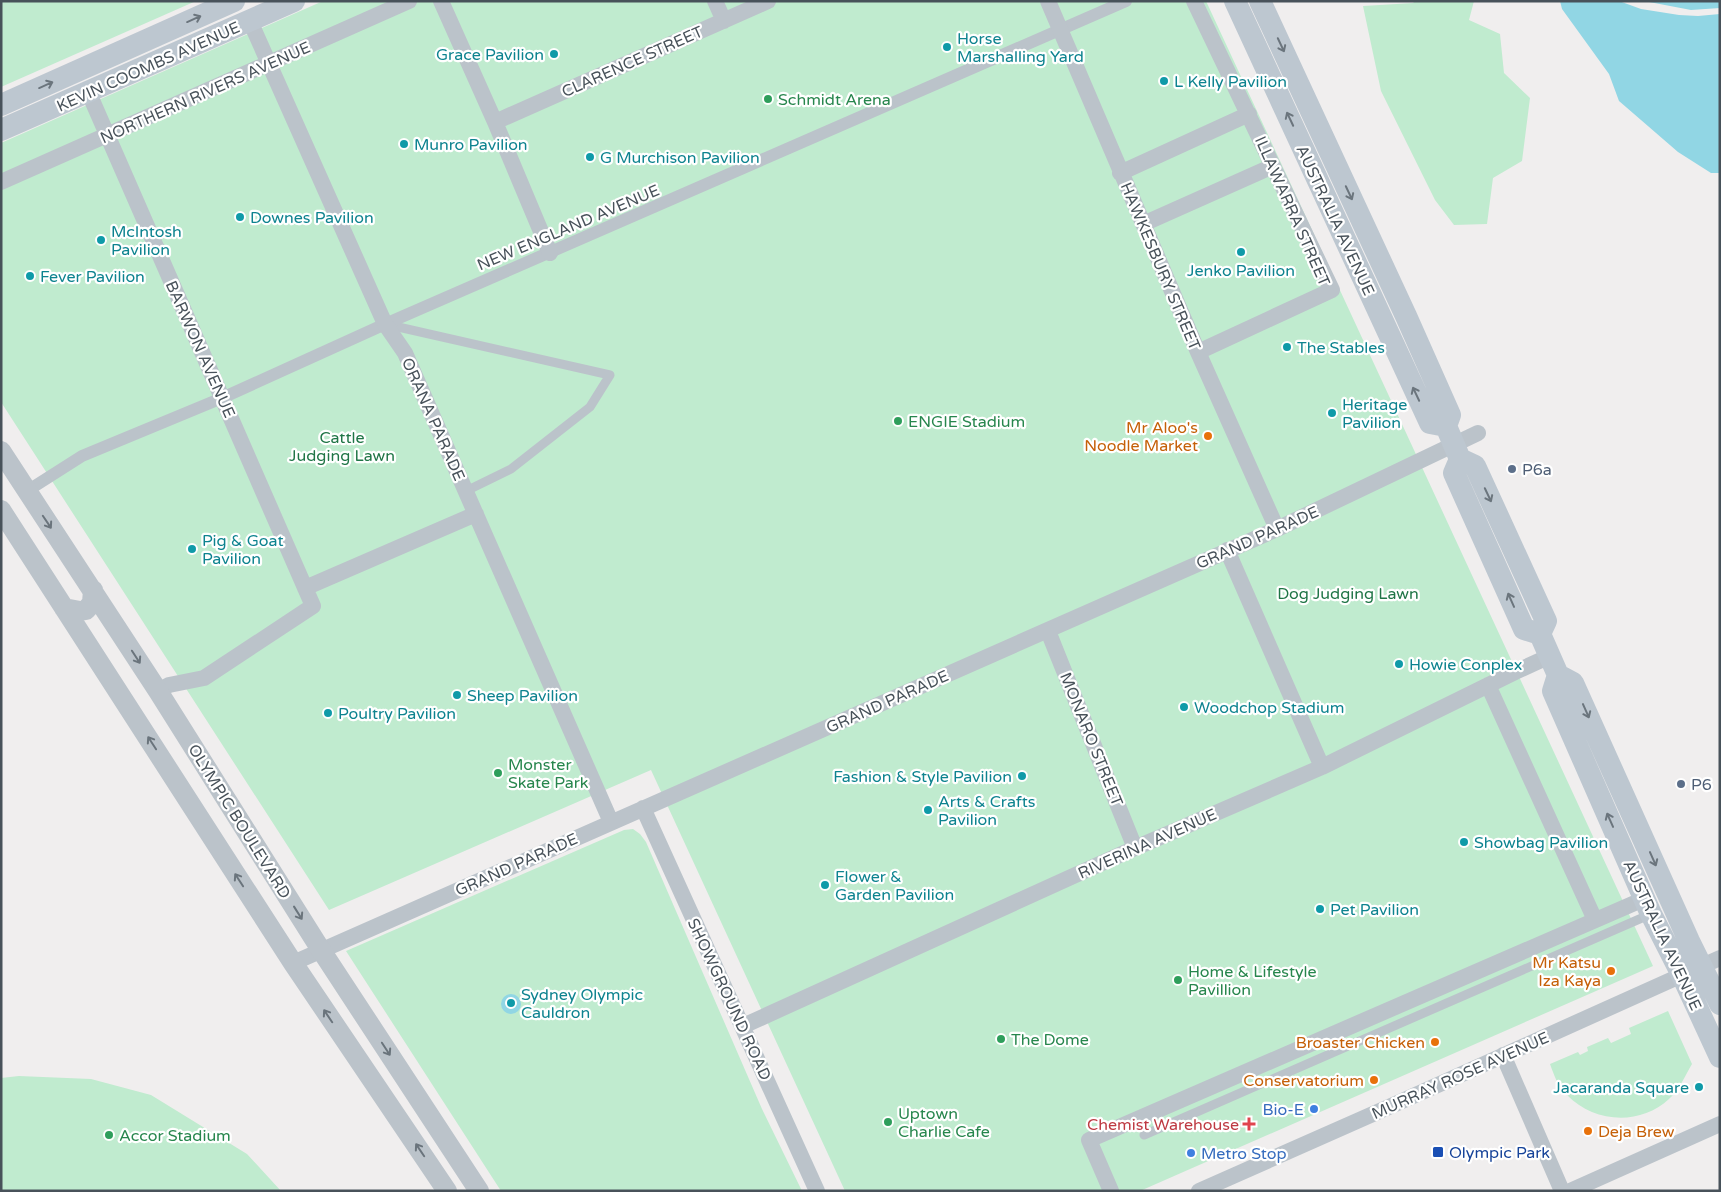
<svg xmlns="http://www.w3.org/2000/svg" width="1721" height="1192" font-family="'Varela Round',sans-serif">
<rect width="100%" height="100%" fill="#f0eeee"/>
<path fill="#c0ebcf" d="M 1,1 L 196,1 L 1,87 Z
M 323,1 L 1206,1 L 1653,966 L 1140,1191 L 845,1191 L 651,770 L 329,910 L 1,402 L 1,143 Z
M 1415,1 L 1474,1 L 1469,20 L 1500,34 L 1504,73 L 1530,98 L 1522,161 L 1493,178 L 1487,224 L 1454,225 L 1435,200 L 1381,91 L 1363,6 L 1413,3 Z
M 633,829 L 640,834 L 646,842 L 762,1109 L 802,1191 L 501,1191 L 346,951 L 624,830 Z
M 1668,1011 L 1692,1064 C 1685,1076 1679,1090 1669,1099 C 1640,1126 1594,1123 1567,1095 C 1558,1087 1554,1075 1550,1064 L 1578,1052 L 1580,1055 L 1588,1051 L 1587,1047 L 1608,1038 L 1611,1043 L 1631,1034 L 1629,1028 Z
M 19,1076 L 91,1079 L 151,1095 L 247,1154 L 281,1191 L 1,1191 L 1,1078 Z"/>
<path fill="#91d6e4" d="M 1560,1 L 1720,1 L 1720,173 L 1711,173 L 1678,152 L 1619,101 L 1609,74 L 1562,9 Z
M501 1004a10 10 0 1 1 20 0a10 10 0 1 1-20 0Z"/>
<path fill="#f0eeee" d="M 1619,1 L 1644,1 L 1691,10 L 1720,8 L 1720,14 L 1698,16 L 1679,15 L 1641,9 Z"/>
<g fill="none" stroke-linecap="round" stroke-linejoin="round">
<path stroke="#bbc3ca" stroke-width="9" d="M 385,324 L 610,375 L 590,407 L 511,469 L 466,491
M 1144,1135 L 1651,914"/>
<path stroke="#bbc3ca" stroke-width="12" d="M 27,491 L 82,456 L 222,398 L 383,325 L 1126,1"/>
<path stroke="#bbc3ca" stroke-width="16" d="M 441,1 L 495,122 L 550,253
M 715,1 L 724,21
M 1048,1 L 1198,352 L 1277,529
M 1194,1 L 1332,290 L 1198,352
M 250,21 L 385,324 L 405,353 L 611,822
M 88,91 L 313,606 L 204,678 L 169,685 L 158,691
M 495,122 L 768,1
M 1120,173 L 1249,114
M 1,182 L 409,1
M 1143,224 L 1273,166
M 1227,550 L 1322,767
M 305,588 L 476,514
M 1048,631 L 1135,848
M 1488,685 L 1595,920
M 643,808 L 817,1191
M 293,963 L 1277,529 L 1478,433
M 743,1026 L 1135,848 L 1322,767 L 1515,672 L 1550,656
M 1503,1055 L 1562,1191
M 1111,1191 L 1089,1140 L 1644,899
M 1199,1191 L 1391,1106 L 1720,958
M 1570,1191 L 1720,1124"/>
<path stroke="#bbc3ca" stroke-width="20" d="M 1,451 L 158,691 L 321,950 L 479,1191
M 1,510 L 293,963 L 447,1191
M 64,608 L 80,611 L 86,610 L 92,603 L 93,590"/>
<path stroke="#bdc7d0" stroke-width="22" d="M 1235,1 L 1430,423 L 1446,426
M 1260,1 L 1406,316 L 1450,415 L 1446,426 L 1460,459 L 1475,466 L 1546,621 L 1540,634 L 1558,675 L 1573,683 L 1689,941 L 1720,1004
M 1,105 L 234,1
M 1,130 L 294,1
M 1460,459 L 1454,473 L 1524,629 L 1540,634
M 1558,675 L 1553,691 L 1651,914 L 1682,975 L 1720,1057"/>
</g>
<defs><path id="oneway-shaft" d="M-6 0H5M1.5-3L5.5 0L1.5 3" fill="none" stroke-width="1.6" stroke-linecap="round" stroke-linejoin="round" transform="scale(1.25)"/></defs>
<g stroke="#6b757d">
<use href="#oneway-shaft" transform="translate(194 19) rotate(-24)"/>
<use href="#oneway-shaft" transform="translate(1281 45) rotate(65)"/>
<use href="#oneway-shaft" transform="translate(46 85) rotate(-24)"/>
<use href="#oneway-shaft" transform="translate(1290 119) rotate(-115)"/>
<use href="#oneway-shaft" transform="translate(1349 193) rotate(65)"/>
<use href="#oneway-shaft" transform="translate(1416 394) rotate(-115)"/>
<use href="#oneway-shaft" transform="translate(1488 495) rotate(65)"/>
<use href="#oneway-shaft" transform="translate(1511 600) rotate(-114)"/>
<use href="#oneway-shaft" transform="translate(1586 711) rotate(66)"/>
<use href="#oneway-shaft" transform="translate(1610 820) rotate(-114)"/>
<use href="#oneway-shaft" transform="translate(1653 859) rotate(66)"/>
</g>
<g stroke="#6a747c">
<use href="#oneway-shaft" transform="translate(47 522) rotate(56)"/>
<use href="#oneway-shaft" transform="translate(136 657) rotate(57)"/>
<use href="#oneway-shaft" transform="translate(152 743) rotate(-123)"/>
<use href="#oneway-shaft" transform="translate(239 880) rotate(-123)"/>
<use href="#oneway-shaft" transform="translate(298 913) rotate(58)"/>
<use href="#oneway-shaft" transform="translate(328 1016) rotate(-124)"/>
<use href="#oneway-shaft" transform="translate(386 1049) rotate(57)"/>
<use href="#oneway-shaft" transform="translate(420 1150) rotate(-124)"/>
</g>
<g fill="#0f9aa8" stroke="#fff" stroke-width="2">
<circle cx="947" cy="47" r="5"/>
<circle cx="554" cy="54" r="5"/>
<circle cx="1164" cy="81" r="5"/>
<circle cx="404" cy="144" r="5"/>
<circle cx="590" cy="157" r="5"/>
<circle cx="240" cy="217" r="5"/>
<circle cx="101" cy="240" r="5"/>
<circle cx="1241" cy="252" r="5"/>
<circle cx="30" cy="276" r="5"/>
<circle cx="1287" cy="347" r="5"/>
<circle cx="1332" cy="413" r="5"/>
<circle cx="192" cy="549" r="5"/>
<circle cx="1399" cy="664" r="5"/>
<circle cx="457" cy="695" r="5"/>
<circle cx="1184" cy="707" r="5"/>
<circle cx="328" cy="713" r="5"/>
<circle cx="1022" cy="776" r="5"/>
<circle cx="928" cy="810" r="5"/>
<circle cx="1464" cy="842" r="5"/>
<circle cx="825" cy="885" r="5"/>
<circle cx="1320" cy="909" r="5"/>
<circle cx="511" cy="1003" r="5"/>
<circle cx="1699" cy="1087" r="5"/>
</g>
<g fill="#2e9e5b" stroke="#fff" stroke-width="2">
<circle cx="768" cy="99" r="5"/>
<circle cx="898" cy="421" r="5"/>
<circle cx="498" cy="773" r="5"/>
<circle cx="1178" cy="980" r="5"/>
<circle cx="1001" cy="1039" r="5"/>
<circle cx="888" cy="1122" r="5"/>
<circle cx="109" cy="1135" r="5"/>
</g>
<g fill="#e8710a" stroke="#fff" stroke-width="2">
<circle cx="1208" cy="436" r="5"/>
<circle cx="1611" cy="971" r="5"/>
<circle cx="1435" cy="1042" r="5"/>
<circle cx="1374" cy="1080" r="5"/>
<circle cx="1588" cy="1131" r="5"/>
</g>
<g fill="#5c6f8a" stroke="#fff" stroke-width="2">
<circle cx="1512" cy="469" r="5"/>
<circle cx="1681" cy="784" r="5"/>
</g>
<g fill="#3f7fe0" stroke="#fff" stroke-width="2">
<circle cx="1314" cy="1109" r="5"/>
<circle cx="1191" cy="1153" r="5"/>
</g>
<path fill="#e0444e" stroke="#fff" stroke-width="2" d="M1246.5 1116.5h5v5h5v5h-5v5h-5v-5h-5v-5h5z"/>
<rect fill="#1a4fb4" stroke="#fff" stroke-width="2" x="1432" y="1146" width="12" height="12" rx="2.5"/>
<g text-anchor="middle" stroke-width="4.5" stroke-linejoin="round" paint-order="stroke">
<g font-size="16" fill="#0d838f" stroke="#fff" text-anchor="start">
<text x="957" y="44">Horse<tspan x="957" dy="18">Marshalling Yard</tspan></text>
<text x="544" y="60" text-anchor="end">Grace Pavilion</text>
<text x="1174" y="87">L Kelly Pavilion</text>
<text x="414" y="150">Munro Pavilion</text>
<text x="600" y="163">G Murchison Pavilion</text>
<text x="250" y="223">Downes Pavilion</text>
<text x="111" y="237">McIntosh<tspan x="111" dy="18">Pavilion</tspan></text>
<text x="1241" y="276" text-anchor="middle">Jenko Pavilion</text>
<text x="40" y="282">Fever Pavilion</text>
<text x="1297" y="353">The Stables</text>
<text x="1342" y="410">Heritage<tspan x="1342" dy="18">Pavilion</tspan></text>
<text x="202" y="546">Pig &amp; Goat<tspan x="202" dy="18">Pavilion</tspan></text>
<text x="1409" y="670">Howie Conplex</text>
<text x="467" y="701">Sheep Pavilion</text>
<text x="1194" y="713">Woodchop Stadium</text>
<text x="338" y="719">Poultry Pavilion</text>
<text x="1012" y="782" text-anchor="end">Fashion &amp; Style Pavilion</text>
<text x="938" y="807">Arts &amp; Crafts<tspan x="938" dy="18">Pavilion</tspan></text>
<text x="1474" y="848">Showbag Pavilion</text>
<text x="835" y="882">Flower &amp;<tspan x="835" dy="18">Garden Pavilion</tspan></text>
<text x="1330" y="915">Pet Pavilion</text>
<text x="521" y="1000">Sydney Olympic<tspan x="521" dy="18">Cauldron</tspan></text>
<text x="1689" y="1093" text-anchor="end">Jacaranda Square</text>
</g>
<g font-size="16" fill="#48525a" stroke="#fff">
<text transform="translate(632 61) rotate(-24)" y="6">CLARENCE STREET</text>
<text transform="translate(148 66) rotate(-24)" y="6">KEVIN COOMBS AVENUE</text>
<text transform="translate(205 92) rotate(-24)" y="6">NORTHERN RIVERS AVENUE</text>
<text transform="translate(1293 211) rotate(66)" y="6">ILLAWARRA STREET</text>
<text transform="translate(1336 220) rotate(65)" y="6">AUSTRALIA AVENUE</text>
<text transform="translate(568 227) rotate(-23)" y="6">NEW ENGLAND AVENUE</text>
<text transform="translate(1161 266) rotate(67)" y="6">HAWKESBURY STREET</text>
<text transform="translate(201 349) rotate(66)" y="6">BARWON AVENUE</text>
<text transform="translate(434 419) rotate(66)" y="6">ORANA PARADE</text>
<text transform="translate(1257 537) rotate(-24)" y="6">GRAND PARADE</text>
<text transform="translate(887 701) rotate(-24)" y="6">GRAND PARADE</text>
<text transform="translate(1092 739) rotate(68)" y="6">MONARO STREET</text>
<text transform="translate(240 821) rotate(58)" y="6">OLYMPIC BOULEVARD</text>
<text transform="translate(1147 843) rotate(-24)" y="6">RIVERINA AVENUE</text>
<text transform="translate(516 864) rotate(-24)" y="6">GRAND PARADE</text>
<text transform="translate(1663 935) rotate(65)" y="6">AUSTRALIA AVENUE</text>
<text transform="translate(730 999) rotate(65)" y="6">SHOWGROUND ROAD</text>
<text transform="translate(1460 1075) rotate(-24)" y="6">MURRAY ROSE AVENUE</text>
</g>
<g font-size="16" fill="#27864d" stroke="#fff" text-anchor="start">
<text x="778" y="105">Schmidt Arena</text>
<text x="908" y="427">ENGIE Stadium</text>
<text x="508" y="770">Monster<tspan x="508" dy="18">Skate Park</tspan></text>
<text x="1188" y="977">Home &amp; Lifestyle<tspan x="1188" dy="18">Pavillion</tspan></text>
<text x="1011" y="1045">The Dome</text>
<text x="898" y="1119">Uptown<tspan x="898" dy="18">Charlie Cafe</tspan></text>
<text x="119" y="1141">Accor Stadium</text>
</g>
<g font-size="16" fill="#c56008" stroke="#fff" text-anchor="end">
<text x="1198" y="433">Mr Aloo's<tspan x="1198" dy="18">Noodle Market</tspan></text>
<text x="1601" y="968">Mr Katsu<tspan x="1601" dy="18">Iza Kaya</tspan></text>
<text x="1425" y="1048">Broaster Chicken</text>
<text x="1364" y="1086">Conservatorium</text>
<text x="1598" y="1137" text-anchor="start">Deja Brew</text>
</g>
<g font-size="16" fill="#1f7546" stroke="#fff">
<text x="342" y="443">Cattle<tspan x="342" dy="18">Judging Lawn</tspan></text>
<text x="1348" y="599">Dog Judging Lawn</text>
</g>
<g font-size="16" fill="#4e5e75" stroke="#fff" text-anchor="start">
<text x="1522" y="475">P6a</text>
<text x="1691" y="790">P6</text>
</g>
<g font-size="16" fill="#366cbe" stroke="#fff" text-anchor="end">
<text x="1304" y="1115">Bio-E</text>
<text x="1201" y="1159" text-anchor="start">Metro Stop</text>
</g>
<g font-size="16" fill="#be3a42" stroke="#fff" text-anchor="end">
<text x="1239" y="1130">Chemist Warehouse</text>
</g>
<g font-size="16" fill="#164399" stroke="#fff" text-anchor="start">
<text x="1449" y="1158">Olympic Park</text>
</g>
</g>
<rect width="1721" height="1192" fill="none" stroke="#48525a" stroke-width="5"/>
</svg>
